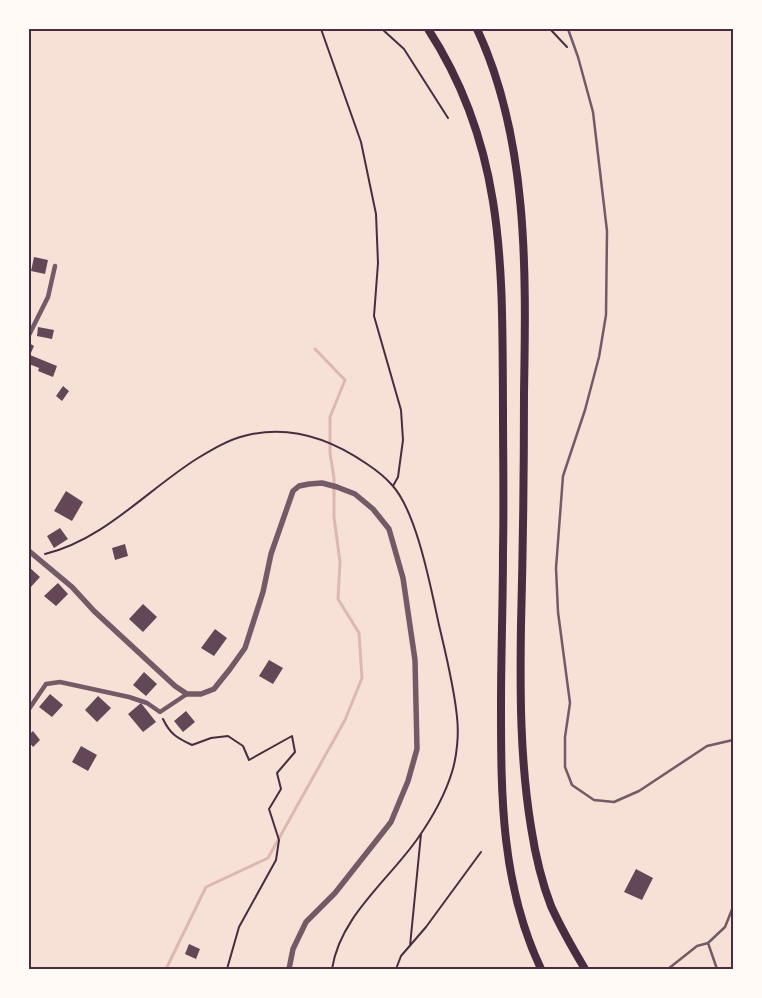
<svg xmlns="http://www.w3.org/2000/svg" width="762" height="998" font-family="Rubik,sans-serif">
<rect width="100%" height="100%" fill="#f7e1d7"/>
<g fill="none" stroke-linecap="round" stroke-linejoin="round">
<path stroke="#dcb8b0" stroke-width="3" d="M 166,969 L 206,887 L 268,858 L 345,720 L 362,678 L 359,633 L 338,599 L 340,562 L 334,517 L 334,478 L 330,453 L 330,417 L 345,380 L 315,349"/>
</g>
<path fill="#644757" d="M 34,257 L 48,260 L 45,274 L 31,271 Z
M 38,327 L 54,330 L 52,339 L 37,336 Z
M 29,343 L 34,346 L 30,355 L 57,366 L 53,377 L 38,371 L 39,368 L 29,364 Z
M 63,386 L 69,391 L 62,401 L 56,396 Z
M 66,491 L 83,502 L 72,521 L 54,511 Z
M 60,528 L 68,539 L 54,548 L 47,536 Z
M 125,544 L 128,556 L 115,560 L 112,548 Z
M 29,567 L 40,577 L 29,589 Z
M 58,583 L 68,594 L 56,606 L 44,596 Z
M 143,604 L 157,617 L 143,632 L 129,619 Z
M 215,629 L 227,638 L 214,656 L 201,648 Z
M 269,660 L 283,668 L 273,684 L 259,676 Z
M 144,672 L 157,684 L 146,696 L 133,685 Z
M 50,694 L 63,705 L 52,717 L 39,707 Z
M 98,696 L 111,708 L 97,722 L 85,710 Z
M 141,703 L 156,722 L 143,732 L 128,714 Z
M 186,711 L 195,722 L 183,732 L 174,721 Z
M 33,731 L 40,740 L 33,747 L 29,742 L 29,735 Z
M 81,746 L 97,755 L 88,771 L 72,762 Z
M 636,869 L 653,878 L 642,900 L 624,892 Z
M 189,944 L 200,949 L 196,959 L 185,954 Z"/>
<g fill="none" stroke-linecap="round" stroke-linejoin="round">
<path stroke="#4a2c40" stroke-width="2" d="M 321,29 L 361,142 L 376,214 L 378,263 L 374,316 L 401,410 L 403,440 L 398,477 L 393,486
M 382,29 L 404,49 L 448,118
M 550,29 L 567,47
M 45,554 C 104,540 148,489 198,458 C 213,449 228,440 244,436 C 288,424 331,439 367,464 C 376,470 385,477 392,485 C 417,512 431,589 439,625 C 446,655 454,686 457,717 C 459,734 457,756 452,772 C 445,795 432,818 418,838 C 389,880 340,916 332,969
M 163,719 C 170,734 177,738 192,745 L 211,738 L 228,736 L 243,746 L 249,760 L 292,736 L 295,752 L 277,773 L 281,789 L 269,809 L 279,840 L 276,860 L 239,927 L 227,969
M 410,946 L 421,834
M 396,969 L 401,956 L 426,927 L 481,852"/>
<path stroke="#755966" stroke-width="2.5" d="M 568,29 L 578,57 L 593,112 L 607,231 L 606,315 L 599,357 L 585,410 L 563,476 L 556,568 L 558,612 L 570,703 L 565,737 L 565,767 L 572,785 L 594,800 L 614,802 L 639,791 L 707,746 L 733,740
M 708,943 L 717,969
M 668,969 L 697,946 L 708,943 L 725,927 L 733,907"/>
<path stroke="#755966" stroke-width="4.5" d="M 29,335 L 48,297 L 55,266
M 29,709 L 46,684 L 60,682 L 129,697 L 147,703 L 160,712 L 187,694"/>
<path stroke="#755966" stroke-width="5.5" d="M 29,551 L 72,587 L 94,611 L 175,686 L 187,694 L 201,694 L 214,689 L 230,669 L 245,648 L 263,592 L 271,554 L 293,491 L 299,486 L 309,484 L 322,483 L 337,487 L 355,494 L 373,509 L 389,529 L 403,578 L 415,660 L 417,749 L 408,781 L 391,822 L 335,893 L 306,922 L 293,949 L 289,969"/>
<path stroke="#4a2c40" stroke-width="8" d="M 428,29 C 507,150 502,272 503,411 C 503,457 504,504 503,550 C 503,602 501,653 501,705 C 501,797 501,884 541,969
M 477,29 C 529,140 526,273 524,393 C 524,471 523,548 521,625 C 520,693 520,759 531,827 C 535,853 541,880 551,906 C 561,928 573,949 585,969"/>
</g>
<rect width="762" height="998" fill="none" stroke="#fffaf5" stroke-width="60"/>
<rect x="30" y="30" width="702" height="938" fill="none" stroke="#4a2c40" stroke-width="2"/>
</svg>
